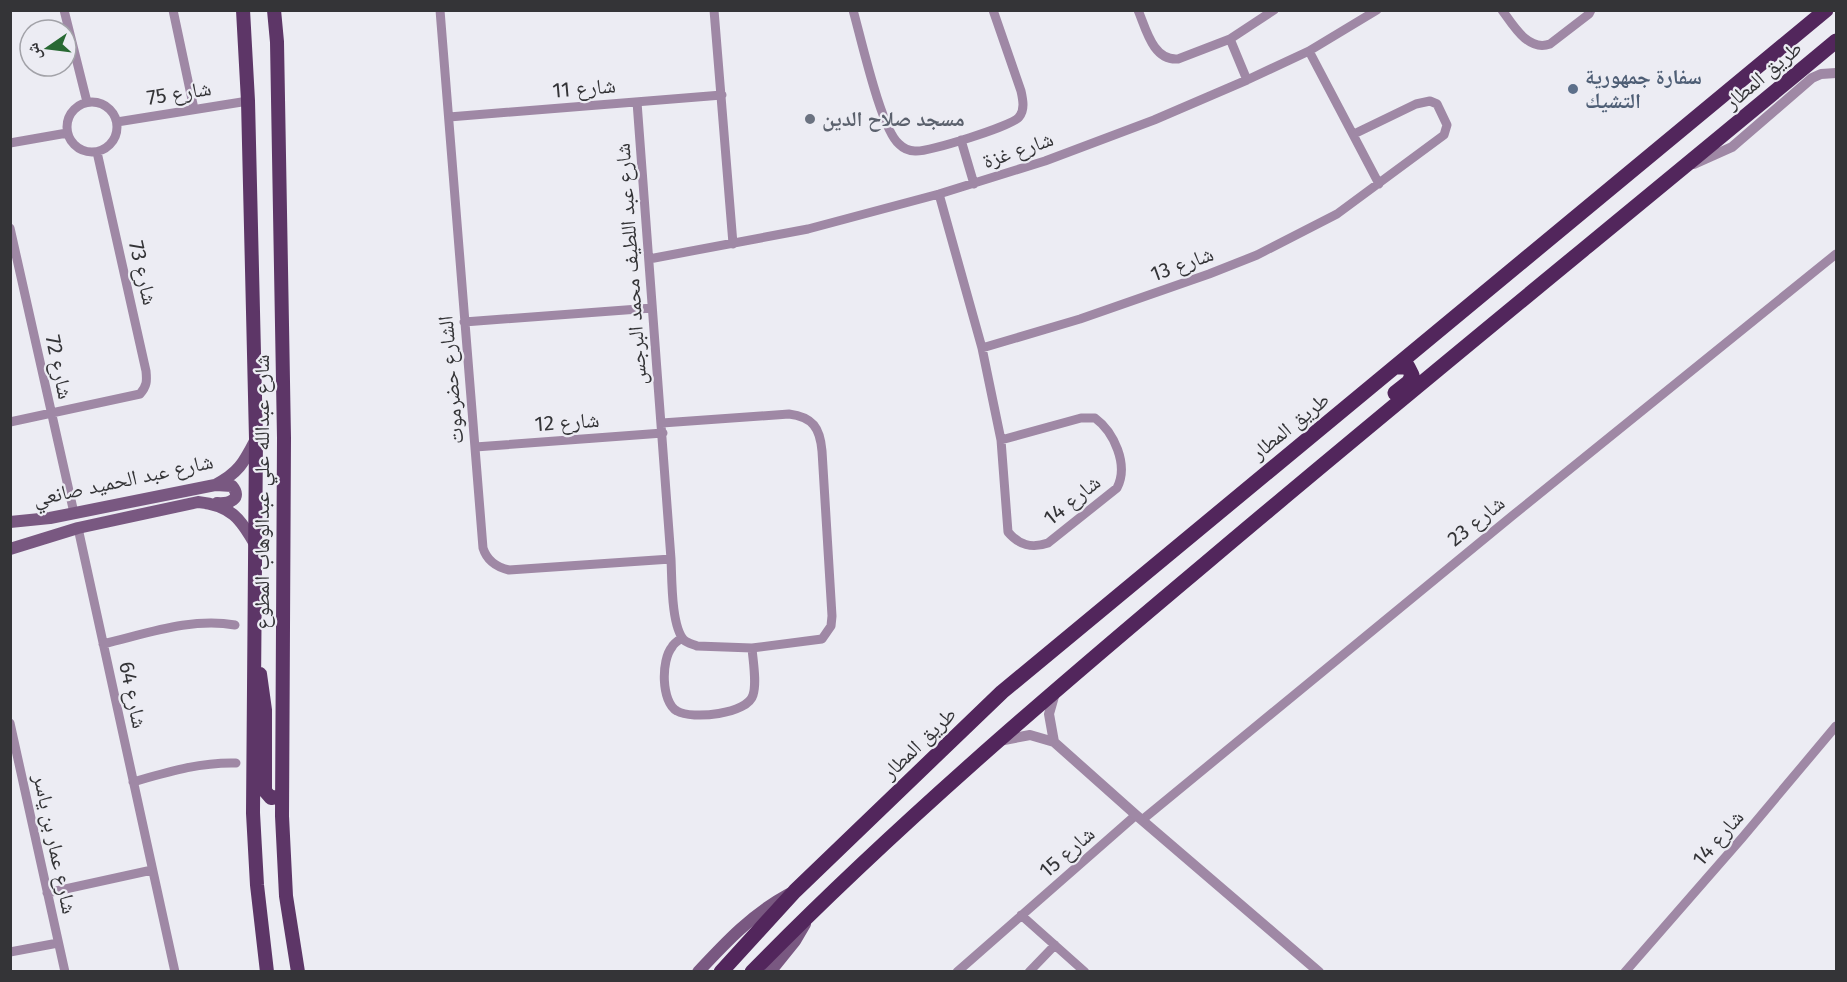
<svg xmlns="http://www.w3.org/2000/svg" width="1847" height="982" font-family="'Fira Sans','Noto Naskh Arabic',sans-serif">
<rect width="100%" height="100%" fill="#ececf3"/>
<g fill="none" stroke-linecap="round" stroke-linejoin="round">
<path stroke="#9f88a5" stroke-width="9" d="M 64,10 L 87,102
M 173,10 L 194,109
M 440,10 L 483,548 C 487,561 496,567 509,570 L 671,559
M 714,10 L 733,244
M 853,10 C 861,38 881,129 899,144 C 903,148 909,151 915,151 C 928,152 1013,126 1019,117 C 1025,110 1023,100 1021,91 L 993,10
M 1138,10 C 1146,29 1153,61 1178,59 L 1230,39 L 1274,10
M 1502,10 C 1513,25 1528,52 1550,44 L 1589,14 L 1591,10
M 1230,39 L 1247,80
M 1309,51 L 1379,184
M67 127a25 25 0 1 1 50 0a25 25 0 1 1-50 0Z
M 637,102 L 671,559 C 672,578 671,626 684,640 C 687,643 692,644 697,646 L 752,648 L 822,639 L 831,626 L 832,616 L 822,451 C 820,428 813,417 789,414 L 662,423
M 449,117 L 722,95
M 117,122 L 248,101
M 961,140 L 974,184
M 10,143 L 67,133
M 939,194 L 982,348 L 1001,440 L 1008,532 C 1019,545 1031,549 1048,543 L 1117,488 C 1129,465 1114,432 1095,418 L 1081,418 L 1001,440
M 10,228 L 74,513
M 649,259 L 808,229 L 939,194 L 1045,161 L 1154,120 L 1247,80 L 1309,51 L 1377,10
M 464,322 L 652,308
M 982,348 L 1080,319 L 1209,274 L 1257,255 L 1337,214 L 1444,135 L 1447,125 L 1437,104 L 1430,101 L 1416,104 L 1354,134
M 10,422 L 140,394 C 147,386 147,381 146,371 L 97,152
M 475,447 L 663,433
M 78,528 L 175,972
M 682,638 C 679,640 674,643 672,647 C 661,660 661,702 677,711 C 692,720 748,714 753,695 C 757,683 753,661 752,648
M 103,644 C 146,634 191,617 235,625
M 10,723 L 65,972
M 133,782 C 168,772 200,762 236,763
M 1142,820 L 1512,516 L 1836,254
M 47,893 L 152,870
M 1021,915 L 1085,972
M 10,952 L 58,943
M 957,972 L 1136,815
M 1029,972 L 1055,945
M 1625,972 L 1742,838 L 1836,726"/>
<path stroke="#9f88a5" stroke-width="10" d="M 1694,164 L 1732,147 L 1812,78 L 1821,74 L 1836,73
M 999,741 L 1030,735 L 1054,742 L 1136,815 L 1319,972
M 1054,742 L 1049,714 L 1055,693"/>
<path stroke="#795881" stroke-width="12" d="M 216,485 L 232,486 C 243,499 229,504 217,503
M 10,522 L 50,518 L 215,485 C 239,473 244,462 256,439
M 10,549 L 78,528 L 198,502 C 231,505 241,519 256,546
M 698,972 C 726,942 752,914 789,894
M 770,972 L 795,941 L 805,924"/>
<path stroke="#5d3667" stroke-width="14" d="M 243,10 L 248,101 L 256,438 L 253,813 L 257,885 L 267,972
M 274,10 L 277,42 L 284,438 L 282,816 L 286,896 L 298,972
M 260,674 L 265,710 L 265,791 L 271,798 L 282,796"/>
<path stroke="#52265c" stroke-width="15" d="M 1395,393 L 1409,382 L 1412,375 L 1408,367 L 1396,367
M 721,972 L 795,891 L 1002,692 L 1826,10
M 752,972 C 895,826 1050,694 1206,563 C 1414,387 1627,215 1836,41"/>
</g>
<circle fill="#5c6f8a" stroke="#ececf3" stroke-width="2" cx="1573" cy="89" r="6"/>
<circle fill="#6b7280" stroke="#ececf3" stroke-width="2" cx="810" cy="119" r="6"/>
<g text-anchor="middle" stroke-width="4.5" stroke-linejoin="round" paint-order="stroke">
<g font-size="21" fill="#343437" stroke="#ececf3">
<text transform="translate(1763 75) rotate(-40)" y="7">طريق المطار</text>
<text transform="translate(584 88) rotate(-5)" y="7">شارع 11</text>
<text transform="translate(179 93) rotate(-9)" y="7">شارع 75</text>
<text transform="translate(1018 150) rotate(-19)" y="7">شارع غزة</text>
<text transform="translate(631 264) rotate(-94)" y="7">شارع عبد اللطيف محمد البرجس</text>
<text transform="translate(1182 264) rotate(-20)" y="7">شارع 13</text>
<text transform="translate(143 273) rotate(77)" y="7">شارع 73</text>
<text transform="translate(59 367) rotate(78)" y="7">شارع 72</text>
<text transform="translate(451 380) rotate(-95)" y="7">الشارع حضرموت</text>
<text transform="translate(567 422) rotate(-4)" y="7">شارع 12</text>
<text transform="translate(1290 426) rotate(-39)" y="7">طريق المطار</text>
<text transform="translate(123 480) rotate(-12)" y="7">شارع عبد الحميد صانعي</text>
<text transform="translate(262 492) rotate(-90)" y="7">شارع عبدالله علي عبدالوهاب المطوع</text>
<text transform="translate(1072 500) rotate(-39)" y="7">شارع 14</text>
<text transform="translate(1476 521) rotate(-39)" y="7">شارع 23</text>
<text transform="translate(133 695) rotate(78)" y="7">شارع 64</text>
<text transform="translate(919 743) rotate(-44)" y="7">طريق المطار</text>
<text transform="translate(1718 838) rotate(-49)" y="7">شارع 14</text>
<text transform="translate(55 844) rotate(78)" y="7">شارع عمار بن ياسر</text>
<text transform="translate(1067 852) rotate(-41)" y="7">شارع 15</text>
</g>
<g font-size="21" font-weight="bold" fill="#4e5e75" stroke="#ececf3" text-anchor="start">
<text x="1585" y="84">سفارة جمهورية<tspan x="1585" dy="24">التشيك</tspan></text>
</g>
<g font-size="21" font-weight="bold" fill="#5b616d" stroke="#ececf3" text-anchor="start">
<text x="822" y="126">مسجد صلاح الدين</text>
</g>
</g>
<rect width="1847" height="982" fill="none" stroke="#343437" stroke-width="24"/>
<g transform="translate(48 48) rotate(256)"><circle r="28" fill="#ececf3" stroke="#a2a2a8" stroke-width="1.5"/>
<path d="M0-4.5L10 22L0 15L-10 22Z" fill="#286933"/>
<text y="-9" font-size="16" font-weight="bold" text-anchor="middle" fill="#343437">ش</text>
</g>
</svg>
